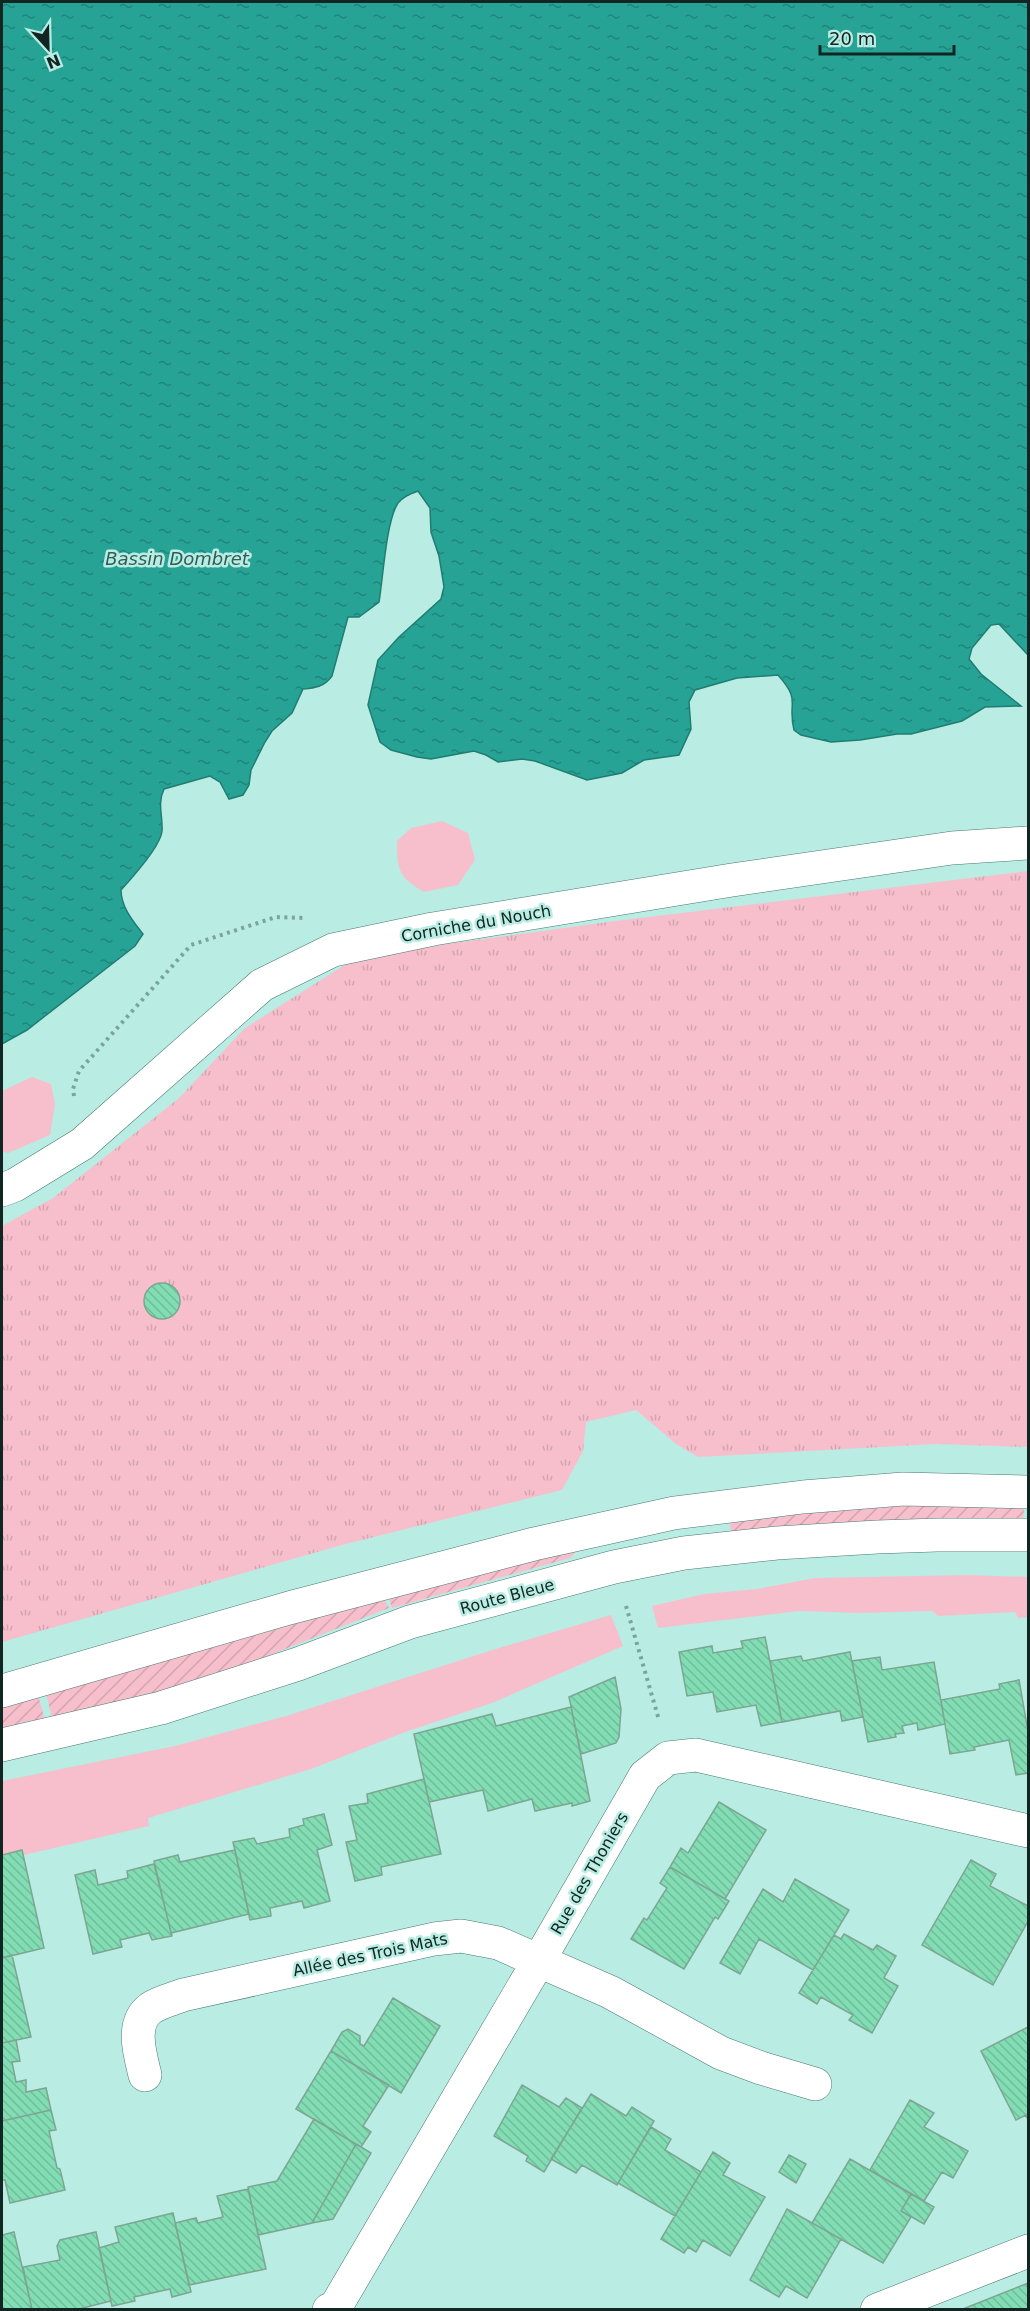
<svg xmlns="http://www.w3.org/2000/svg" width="1030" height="2311" font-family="'DejaVu Sans',sans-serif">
<defs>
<pattern id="park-tufts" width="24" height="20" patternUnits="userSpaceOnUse" patternTransform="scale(1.5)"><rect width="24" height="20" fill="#f7bfcc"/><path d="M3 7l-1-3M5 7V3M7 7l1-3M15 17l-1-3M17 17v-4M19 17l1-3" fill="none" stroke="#d3a4af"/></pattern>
<pattern id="garden-furrows" width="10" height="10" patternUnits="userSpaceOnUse" patternTransform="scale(1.5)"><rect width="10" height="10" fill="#f7bfcc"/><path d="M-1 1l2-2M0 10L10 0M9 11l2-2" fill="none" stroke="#d3a4af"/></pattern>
<pattern id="water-ripples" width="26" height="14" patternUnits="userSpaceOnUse" patternTransform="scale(1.5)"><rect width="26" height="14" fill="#26a395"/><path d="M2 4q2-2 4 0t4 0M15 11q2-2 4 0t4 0" fill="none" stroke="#1f8579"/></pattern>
<pattern id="building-back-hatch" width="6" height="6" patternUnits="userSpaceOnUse" patternTransform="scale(1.5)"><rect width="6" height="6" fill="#82ddb4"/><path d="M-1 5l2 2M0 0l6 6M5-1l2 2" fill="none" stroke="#6fbe9a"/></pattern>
</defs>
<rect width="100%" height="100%" fill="#b9ece3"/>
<path fill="#f7bfcc" d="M 442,821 L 468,833 L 475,860 L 458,885 L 424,892 C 399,877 397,871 397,841 L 411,828 Z
M 32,1077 L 51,1084 L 55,1104 L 50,1135 L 8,1153 L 2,1151 L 2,1091 Z
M 969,1575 L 1028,1577 L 1028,1617 L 1018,1618 L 1015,1612 L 938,1616 L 932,1611 L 860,1613 L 799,1611 L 658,1628 L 652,1606 L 704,1594 L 757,1589 L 815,1578 Z
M 611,1615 L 623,1646 L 492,1703 L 408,1731 L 311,1769 L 148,1818 L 149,1826 L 2,1860 L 2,1781 L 175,1746 L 286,1716 L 489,1651 Z"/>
<path fill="url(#park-tufts)" d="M 1028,871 L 1028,1447 L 936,1444 L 698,1457 L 676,1444 L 636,1410 L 586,1422 L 583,1451 L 562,1490 L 342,1545 L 2,1642 L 2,1226 L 53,1198 L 178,1099 L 245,1028 L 351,961 L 447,944 L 615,921 Z"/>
<path fill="url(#garden-furrows)" d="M 895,1502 L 1024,1507 L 1023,1525 L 731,1532 L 730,1521 Z
M 567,1548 L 576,1552 L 570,1558 L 392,1608 L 389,1598 Z
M 384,1599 L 389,1608 L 179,1691 L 52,1719 L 46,1693 Z
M 38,1695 L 46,1724 L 2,1732 L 2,1704 Z"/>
<path fill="url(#water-ripples)" stroke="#207d72" stroke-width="1.5" d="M 2,2 L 1028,2 L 1028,655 L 999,624 L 991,625 L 972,648 L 969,659 L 981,674 L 1021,706 L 985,707 L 962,721 L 911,734 L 897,734 L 860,740 L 831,742 L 801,735 L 794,730 C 787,701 802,702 778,675 L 737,678 L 695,690 L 689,702 L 691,729 L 679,755 L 644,760 L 622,773 L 587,780 L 535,761 L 522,759 L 498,762 L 486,755 L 474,751 L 431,759 L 417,757 L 391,750 L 380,742 L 368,705 L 378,660 L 399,637 L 441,599 L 444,587 L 439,556 L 431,532 L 430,508 L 418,491 C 410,494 404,496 398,503 C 386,521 383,579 379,602 L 359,617 L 348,617 L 332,676 C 324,687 315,688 303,689 L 292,713 L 272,731 L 265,742 L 251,770 L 249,785 L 243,795 L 229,799 L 220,782 L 210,776 L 164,789 C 157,804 163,816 162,831 C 161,845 131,879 121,890 C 121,907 133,921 143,934 L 135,946 L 27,1030 L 2,1044 Z"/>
<path fill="url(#building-back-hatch)" stroke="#7da592" stroke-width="1.5" d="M144 1301a18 18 0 1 1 36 0a18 18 0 1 1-36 0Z
M 765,1637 L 782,1722 L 761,1726 L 756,1705 L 717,1712 L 713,1692 L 687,1696 L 679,1652 L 712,1646 L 713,1653 L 743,1648 L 741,1641 Z
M 850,1652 L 863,1717 L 842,1721 L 840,1711 L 782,1722 L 770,1661 L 801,1656 L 803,1661 Z
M 880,1657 L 882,1670 L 934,1662 L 945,1724 L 918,1730 L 917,1723 L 902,1726 L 904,1733 L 895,1734 L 896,1737 L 868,1742 L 852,1661 Z
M 615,1677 L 621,1709 L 619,1737 L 616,1743 L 581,1754 L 569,1697 Z
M 1019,1680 L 1028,1731 L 1028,1773 L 1016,1775 L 1009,1740 L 974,1747 L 975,1750 L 950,1754 L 941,1700 L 1000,1689 L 999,1684 Z
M 571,1707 L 590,1801 L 572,1806 L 572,1803 L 535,1811 L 532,1799 L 488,1811 L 483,1790 L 429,1802 L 414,1734 L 492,1714 L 496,1726 Z
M 424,1779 L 441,1854 L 381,1867 L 382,1875 L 355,1881 L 346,1842 L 357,1840 L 349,1806 L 368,1803 L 367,1794 Z
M 719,1802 L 766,1830 L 725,1899 L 670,1867 L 681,1848 L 688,1853 Z
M 324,1814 L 332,1845 L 317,1850 L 330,1901 L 304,1908 L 302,1901 L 270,1908 L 271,1916 L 250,1920 L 233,1842 L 254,1838 L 257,1844 L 290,1837 L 289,1829 L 304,1825 L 303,1819 Z
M 22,1850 L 44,1948 L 2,1958 L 2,1855 Z
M 235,1850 L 249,1914 L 171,1933 L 154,1861 L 178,1855 L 180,1862 Z
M 971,1860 L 996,1874 L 990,1886 L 1028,1906 L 1028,1921 L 993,1985 L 922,1945 Z
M 154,1864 L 172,1936 L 152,1940 L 149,1933 L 120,1940 L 122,1947 L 93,1954 L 75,1875 L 95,1870 L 98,1885 L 128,1878 L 127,1871 Z
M 670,1867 L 729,1901 L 718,1919 L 715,1917 L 684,1969 L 631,1939 L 644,1918 L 647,1920 L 667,1888 L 660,1883 Z
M 795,1879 L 849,1910 L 813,1970 L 759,1939 L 740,1974 L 720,1963 L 763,1889 L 783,1902 Z
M 844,1934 L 873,1950 L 877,1945 L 896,1956 L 884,1978 L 898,1986 L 872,2033 L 849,2020 L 853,2015 L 821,1997 L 817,2004 L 799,1993 L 834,1935 L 841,1939 Z
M 12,1955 L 31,2037 L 2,2043 L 2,1958 Z
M 393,1998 L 440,2026 L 401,2093 L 331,2051 L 342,2032 L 348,2029 L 360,2036 L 360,2044 L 364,2046 Z
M 1028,2027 L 1028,2120 L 1026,2115 L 1016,2120 L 981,2051 Z
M 16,2040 L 20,2061 L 12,2062 L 16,2082 L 26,2080 L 26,2092 L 46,2088 L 51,2110 L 2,2121 L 2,2043 Z
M 331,2051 L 389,2085 L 363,2126 L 371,2132 L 361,2147 L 296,2109 Z
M 522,2085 L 559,2107 L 566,2098 L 582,2108 L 544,2172 L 526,2161 L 528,2156 L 494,2136 Z
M 591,2094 L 626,2116 L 632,2107 L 654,2121 L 617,2185 L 582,2165 L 576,2173 L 551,2159 Z
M 910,2100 L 934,2113 L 924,2127 L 968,2151 L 953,2178 L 942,2172 L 924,2201 L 870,2170 Z
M 51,2110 L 56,2130 L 49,2131 L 57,2168 L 60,2169 L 65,2190 L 10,2203 L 5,2180 L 2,2180 L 2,2121 Z
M 314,2119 L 356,2144 L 312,2223 L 258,2235 L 248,2187 L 277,2181 Z
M 651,2127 L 671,2139 L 665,2150 L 701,2172 L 675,2216 L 618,2183 Z
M 356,2144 L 371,2153 L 333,2219 L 312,2223 Z
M 713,2152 L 730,2163 L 723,2175 L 765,2197 L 730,2256 L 703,2240 L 696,2252 L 688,2247 L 684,2253 L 661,2239 Z
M 789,2155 L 806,2164 L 796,2183 L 779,2172 Z
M 850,2159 L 911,2194 L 901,2211 L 911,2217 L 883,2263 L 812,2223 Z
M 248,2189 L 266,2269 L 189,2285 L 175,2223 L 196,2218 L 198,2223 L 223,2217 L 217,2196 Z
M 911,2194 L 934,2207 L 924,2224 L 901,2211 Z
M 787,2209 L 841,2239 L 807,2298 L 786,2286 L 779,2297 L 750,2280 Z
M 173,2213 L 191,2292 L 172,2297 L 170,2289 L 134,2297 L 135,2301 L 112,2306 L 99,2248 L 119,2242 L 115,2227 Z
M 14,2232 L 32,2309 L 31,2310 L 2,2310 L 2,2235 Z
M 96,2232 L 111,2301 L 75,2310 L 32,2310 L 23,2267 L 60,2260 L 57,2246 L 60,2240 Z
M 1028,2283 L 1028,2310 L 963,2309 Z"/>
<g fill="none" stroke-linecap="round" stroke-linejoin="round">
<g stroke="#497871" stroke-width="34">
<path id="pedestrian" d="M 2,1190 L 15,1185 L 82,1144 L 262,985 L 333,950 L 433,929 L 732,880 L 952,848 L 1028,843"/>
</g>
<g stroke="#497871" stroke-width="34">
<path id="minor" d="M 145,2075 C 140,2054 130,2023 151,2008 C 160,2002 173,1999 183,1995 L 434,1939 L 461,1936 L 498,1943 L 610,1992 L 721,2053 L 761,2068 L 815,2084
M 329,2310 L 335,2308 L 538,1962 L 645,1776 L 668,1758 L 696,1755 L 1028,1831
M 877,2310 L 1028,2251"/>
</g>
<g stroke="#497871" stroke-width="34">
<path id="tertiary" d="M 2,1691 L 289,1608 L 534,1544 L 674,1513 L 803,1497 L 903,1489 L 1028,1492
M 2,1745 L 161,1708 L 298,1664 L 410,1622 L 614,1567 L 684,1553 L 777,1543 L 877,1537 L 937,1535 L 1028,1535"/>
</g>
<path stroke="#7ca49d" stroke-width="4" stroke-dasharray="3 4.5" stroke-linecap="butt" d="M 74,1096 L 73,1089 L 79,1071 L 191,945 L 276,917 L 305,918
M 626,1606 L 659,1720"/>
<use href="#pedestrian" stroke="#fff" stroke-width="33"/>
<use href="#minor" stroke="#fff" stroke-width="33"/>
<use href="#tertiary" stroke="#fff" stroke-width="33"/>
</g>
<g text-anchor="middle" stroke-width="5" stroke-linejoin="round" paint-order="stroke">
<g font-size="16" fill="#112522" stroke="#b9ece3">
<text transform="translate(476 923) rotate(-10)" y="6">Corniche du Nouch</text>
<text transform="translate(507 1596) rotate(-15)" y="6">Route Bleue</text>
<text transform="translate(589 1873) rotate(-60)" y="6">Rue des Thoniers</text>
<text transform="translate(370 1954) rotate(-12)" y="6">Allée des Trois Mats</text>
</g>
<g font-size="18" font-style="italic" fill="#2e5e57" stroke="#b9ece3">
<text x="177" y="565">Bassin Dombret</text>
</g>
</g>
<rect width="1030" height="2311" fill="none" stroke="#112522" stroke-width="6"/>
<g transform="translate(48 48) rotate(158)" stroke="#b9ece3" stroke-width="4.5" paint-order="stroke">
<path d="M0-4.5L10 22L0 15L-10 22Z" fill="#112522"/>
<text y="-9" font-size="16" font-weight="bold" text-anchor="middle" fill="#112522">N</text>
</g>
<path d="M820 45v9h134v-9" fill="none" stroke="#112522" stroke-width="3"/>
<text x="829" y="45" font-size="18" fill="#112522" stroke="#b9ece3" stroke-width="4.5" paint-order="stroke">20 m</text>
</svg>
